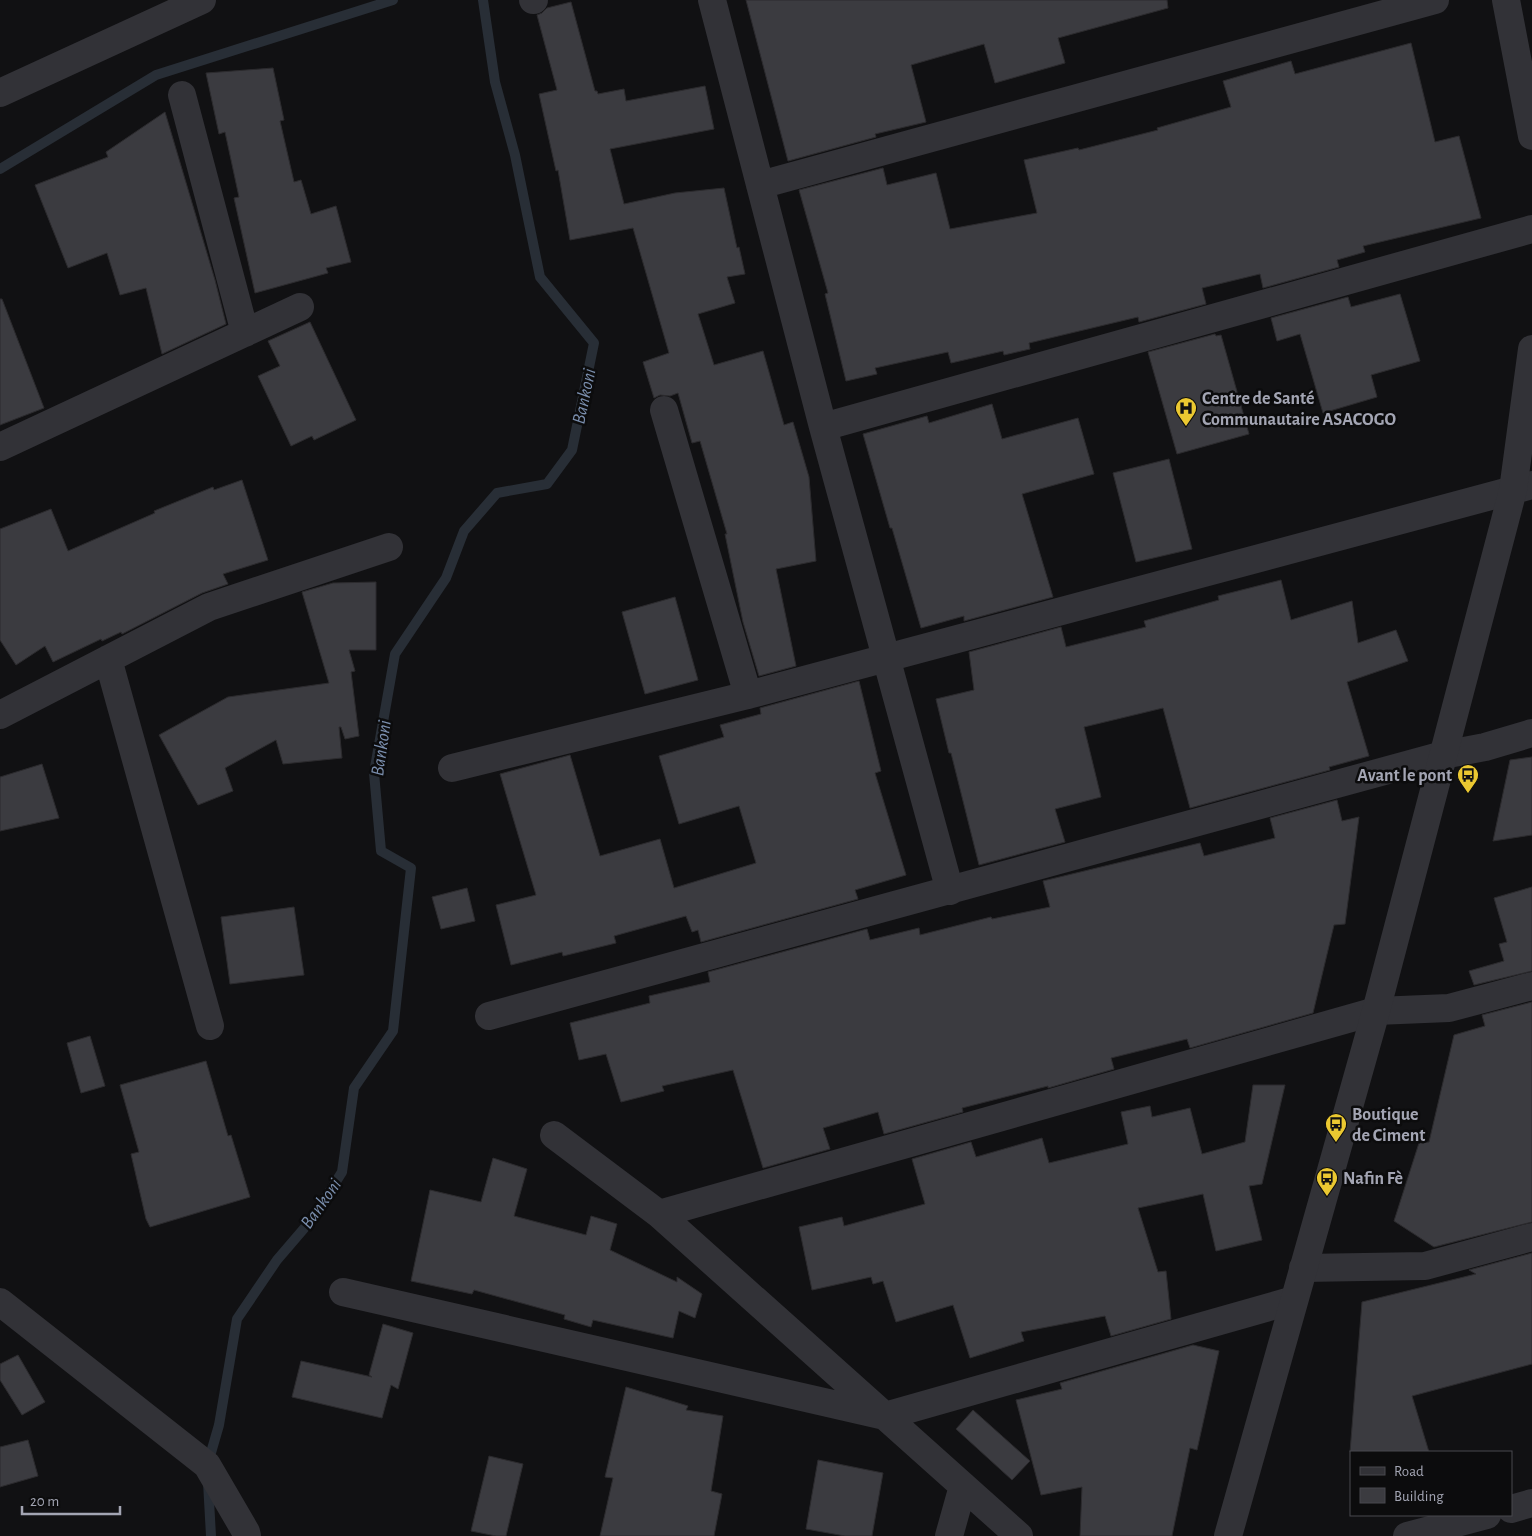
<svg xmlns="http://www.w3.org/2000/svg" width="1532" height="1536" font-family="'Alegreya Sans',sans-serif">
<rect width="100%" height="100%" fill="#111113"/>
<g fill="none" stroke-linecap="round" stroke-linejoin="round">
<path stroke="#282e36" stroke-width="10" d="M 0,169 L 156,75 L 393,0
M 208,1463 L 219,1425 L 237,1319 L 277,1260 L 313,1218 L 342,1172 L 354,1088 L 393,1031 L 411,868 L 381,851 L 374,773 L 395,654 L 446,578 L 464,531 L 497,493 L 547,484 L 572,450 L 594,343 L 540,277 L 515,155 L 495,82 L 483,0
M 208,1482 L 211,1536"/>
</g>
<path fill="#3b3b40" stroke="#2c2b2e" d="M 746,0 L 1167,0 L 1168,8 L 1058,38 L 1065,63 L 995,83 L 984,44 L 911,65 L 926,122 L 875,134 L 876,137 L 788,161 Z
M 571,2 L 595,91 L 597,91 L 598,94 L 624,89 L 626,101 L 705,86 L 714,129 L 610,149 L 624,204 L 675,193 L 724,188 L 737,248 L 739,247 L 745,274 L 727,277 L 735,303 L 698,314 L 714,365 L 763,351 L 784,425 L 793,422 L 809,477 L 816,561 L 776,569 L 796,666 L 759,676 L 743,622 L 725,534 L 727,534 L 700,441 L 692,443 L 678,393 L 670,396 L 660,395 L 654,398 L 643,362 L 669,353 L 633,228 L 570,240 L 558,170 L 556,171 L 539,94 L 557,90 L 537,15 L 542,13 L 547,8 Z
M 1411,43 L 1435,142 L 1459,136 L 1481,218 L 1363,246 L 1365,252 L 1337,260 L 1339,267 L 1263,288 L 1260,274 L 1202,288 L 1206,304 L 1139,322 L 1138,317 L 1029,343 L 1030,349 L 1004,355 L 1003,351 L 951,363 L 948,352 L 875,368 L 877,374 L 846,381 L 825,294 L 828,293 L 799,190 L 883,168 L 887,185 L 936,173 L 950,229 L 1037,213 L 1024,160 L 1078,148 L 1079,150 L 1158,130 L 1157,128 L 1231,107 L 1223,81 L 1291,61 L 1295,74 Z
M 273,68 L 284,120 L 280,121 L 294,182 L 301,180 L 311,214 L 336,206 L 351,262 L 326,268 L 328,273 L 255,293 L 234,198 L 239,197 L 225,132 L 219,134 L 206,73 Z
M 165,112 L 215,280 L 226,324 L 162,354 L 146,288 L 120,295 L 107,253 L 68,268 L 35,185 L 108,157 L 106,152 Z
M 1400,294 L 1420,361 L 1371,375 L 1377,397 L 1323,413 L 1300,334 L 1277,341 L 1271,318 L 1348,297 L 1351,307 Z
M 0,299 L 2,299 L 44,408 L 0,425 Z
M 310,322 L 356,420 L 314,440 L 312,436 L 291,446 L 258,376 L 280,366 L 268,341 Z
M 1215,334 L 1216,336 L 1221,335 L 1249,434 L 1177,454 L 1148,352 Z
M 992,404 L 1002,439 L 1078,418 L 1094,474 L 1022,494 L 1053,597 L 964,621 L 964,616 L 921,628 L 892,528 L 890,528 L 863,434 L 927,416 L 929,423 Z
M 1169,459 L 1192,549 L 1136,562 L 1113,473 Z
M 242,480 L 268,560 L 223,574 L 228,584 L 202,593 L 122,634 L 121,632 L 102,641 L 101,639 L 53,662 L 45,646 L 16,665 L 0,640 L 0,529 L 51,509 L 68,551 L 155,513 L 154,511 L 213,487 L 214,490 Z
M 1281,580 L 1291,620 L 1352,601 L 1358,643 L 1396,630 L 1408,661 L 1347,682 L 1369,756 L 1329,767 L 1330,770 L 1190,808 L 1163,708 L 1084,727 L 1101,797 L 1055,809 L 1065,842 L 979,865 L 951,753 L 949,753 L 936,699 L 974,690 L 969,652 L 1061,627 L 1066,647 L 1146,627 L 1144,621 L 1219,600 L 1218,596 Z
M 376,582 L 376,650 L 349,650 L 355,671 L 351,672 L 359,736 L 345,739 L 341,727 L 339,727 L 342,758 L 283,764 L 276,740 L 225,768 L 233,791 L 198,805 L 159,735 L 228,697 L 329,683 L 302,592 L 333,583 Z
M 675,597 L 698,680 L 645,694 L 622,612 Z
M 859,681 L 881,771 L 875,773 L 906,875 L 855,890 L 858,899 L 701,942 L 698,930 L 692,932 L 686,916 L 614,936 L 616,943 L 563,956 L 562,952 L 511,965 L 496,905 L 536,895 L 500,774 L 570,755 L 600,856 L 660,839 L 674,888 L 756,863 L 739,806 L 679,824 L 659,756 L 724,737 L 720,725 L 761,714 L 760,708 Z
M 1532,757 L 1532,835 L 1493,841 L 1510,760 Z
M 42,764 L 59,818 L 0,831 L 0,777 Z
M 1337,800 L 1342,821 L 1359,817 L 1345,924 L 1334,925 L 1313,1013 L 1190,1048 L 1187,1039 L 1111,1058 L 1114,1069 L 1048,1088 L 1048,1086 L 962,1108 L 963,1112 L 884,1134 L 878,1112 L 823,1128 L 830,1149 L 763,1168 L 733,1070 L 662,1086 L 664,1091 L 621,1102 L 606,1054 L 579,1060 L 570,1023 L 650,1003 L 649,996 L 710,982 L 708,972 L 867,929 L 870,940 L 919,928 L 920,935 L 991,917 L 992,919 L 1050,907 L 1043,881 L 1200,843 L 1204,856 L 1275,838 L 1270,818 Z
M 1532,887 L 1532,971 L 1474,985 L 1469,971 L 1504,961 L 1499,944 L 1507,942 L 1494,898 Z
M 467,888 L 475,921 L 441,929 L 432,897 Z
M 294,907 L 304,975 L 230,984 L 221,917 Z
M 1532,1002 L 1532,1222 L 1434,1247 L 1394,1221 L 1419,1143 L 1429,1142 L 1454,1035 L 1485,1026 L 1482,1015 Z
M 90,1036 L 105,1086 L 81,1093 L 67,1043 Z
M 206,1061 L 228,1136 L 231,1135 L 250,1197 L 150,1227 L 146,1219 L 131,1154 L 139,1152 L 120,1085 Z
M 1253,1085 L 1285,1085 L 1262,1184 L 1249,1186 L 1262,1240 L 1216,1251 L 1203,1194 L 1138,1208 L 1158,1272 L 1166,1271 L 1171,1319 L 1111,1336 L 1105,1316 L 1021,1332 L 1024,1341 L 970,1358 L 953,1305 L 896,1322 L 883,1281 L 873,1284 L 871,1277 L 812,1290 L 799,1227 L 842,1217 L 844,1226 L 925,1204 L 912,1159 L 971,1142 L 976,1157 L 1042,1138 L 1049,1163 L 1128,1144 L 1121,1112 L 1150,1106 L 1152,1117 L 1190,1108 L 1202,1154 L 1245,1142 Z
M 493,1158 L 527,1169 L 514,1216 L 586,1235 L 591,1216 L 617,1224 L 610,1250 L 677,1282 L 677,1277 L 702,1294 L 695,1318 L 679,1311 L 673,1338 L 593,1320 L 591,1327 L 564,1319 L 565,1315 L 474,1290 L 472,1294 L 411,1281 L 430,1190 L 481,1202 Z
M 1532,1253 L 1532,1364 L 1412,1396 L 1429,1452 L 1350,1452 L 1362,1302 L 1476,1274 L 1469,1270 Z
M 383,1324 L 413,1333 L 398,1389 L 391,1385 L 382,1418 L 292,1397 L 301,1361 L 372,1377 L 369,1375 Z
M 1193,1345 L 1219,1351 L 1197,1450 L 1190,1448 L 1172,1536 L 1080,1536 L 1082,1487 L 1041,1495 L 1016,1400 L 1062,1389 L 1060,1383 Z
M 18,1355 L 45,1402 L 22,1415 L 0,1380 L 0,1364 Z
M 626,1387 L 688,1406 L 686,1410 L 723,1416 L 711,1491 L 722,1494 L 714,1536 L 600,1536 L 613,1478 L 605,1477 Z
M 973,1410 L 1030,1461 L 1012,1480 L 956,1429 Z
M 28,1440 L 38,1476 L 0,1487 L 0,1447 Z
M 489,1456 L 523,1464 L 506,1536 L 496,1536 L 471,1531 Z
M 818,1460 L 883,1473 L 872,1536 L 845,1536 L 806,1529 Z"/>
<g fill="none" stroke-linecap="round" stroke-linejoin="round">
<path stroke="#323237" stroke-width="28" d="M 533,0 L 534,0
M 712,0 L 823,427 L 950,891
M 0,93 L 202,0
M 182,95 L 245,333
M 760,185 L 1435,0
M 664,410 L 748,695
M 823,427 L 1532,229
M 0,447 L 300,307
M 108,659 L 210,1026
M 0,715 L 209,607 L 389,547
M 452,768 L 748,695 L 1532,485
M 489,1016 L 1443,755 L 1485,747 L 1532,733
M 554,1135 L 659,1214 L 1019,1536
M 659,1214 L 1376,1011 L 1449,1008 L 1532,986
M 1303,1268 L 1425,1266 L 1532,1237
M 343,1292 L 885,1416 L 1294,1300
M 0,1302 L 207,1465 L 246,1532 L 247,1536
M 1511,1509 L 1532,1503
M 949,1536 L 963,1486
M 1407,1536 L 1487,1515"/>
<path stroke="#323237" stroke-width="28" d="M 1506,0 L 1532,136
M 1228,1536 L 1376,1011 L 1513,490 L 1532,349"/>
</g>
<defs>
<g id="hospital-pin" transform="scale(1.125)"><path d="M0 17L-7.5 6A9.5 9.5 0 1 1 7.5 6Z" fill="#ebc831" stroke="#0c0c0d"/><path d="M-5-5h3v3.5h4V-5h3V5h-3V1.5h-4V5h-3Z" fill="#111"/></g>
<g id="bus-pin" transform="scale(1.125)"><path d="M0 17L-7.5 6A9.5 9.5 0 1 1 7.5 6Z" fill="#ebc831" stroke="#0c0c0d"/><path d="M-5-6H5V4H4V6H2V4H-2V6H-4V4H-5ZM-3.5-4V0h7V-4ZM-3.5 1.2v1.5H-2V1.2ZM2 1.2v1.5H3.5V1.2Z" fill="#111"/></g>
</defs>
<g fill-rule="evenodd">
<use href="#hospital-pin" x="1186" y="408"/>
<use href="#bus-pin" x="1468" y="775"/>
<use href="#bus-pin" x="1336" y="1124"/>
<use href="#bus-pin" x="1327" y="1178"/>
</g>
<g text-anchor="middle" stroke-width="5" stroke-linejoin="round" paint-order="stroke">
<g font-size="18" font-weight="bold" fill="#a3a5b3" stroke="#0c0c0d" text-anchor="start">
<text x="1202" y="404">Centre de Santé<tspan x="1202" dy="21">Communautaire ASACOGO</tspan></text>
<text x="1452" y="781" text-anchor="end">Avant le pont</text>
<text x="1352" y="1120">Boutique<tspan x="1352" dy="21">de Ciment</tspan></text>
<text x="1343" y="1184">Nafin Fè</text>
</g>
<g font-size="19" font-style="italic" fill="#7a8ead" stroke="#0c0c0d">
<text transform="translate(583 396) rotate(-78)" y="7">Bankoni</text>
<text transform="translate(380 748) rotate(-82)" y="7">Bankoni</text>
<text transform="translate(320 1203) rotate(-55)" y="7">Bankoni</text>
</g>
</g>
<rect x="1350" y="1451" width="162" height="65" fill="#0c0c0d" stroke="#48494f"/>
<rect x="1360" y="1467" width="25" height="8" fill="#323237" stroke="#48494f"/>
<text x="1394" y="1476" font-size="15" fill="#a3a5b3">Road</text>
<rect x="1360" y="1488" width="25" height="15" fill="#3b3b40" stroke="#48494f"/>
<text x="1394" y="1501" font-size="15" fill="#a3a5b3">Building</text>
<path d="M22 1506v8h98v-8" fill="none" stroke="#a3a5b3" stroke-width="2.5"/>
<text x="30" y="1506" font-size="15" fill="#a3a5b3" stroke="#0c0c0d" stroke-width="4" paint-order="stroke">20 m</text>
</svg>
